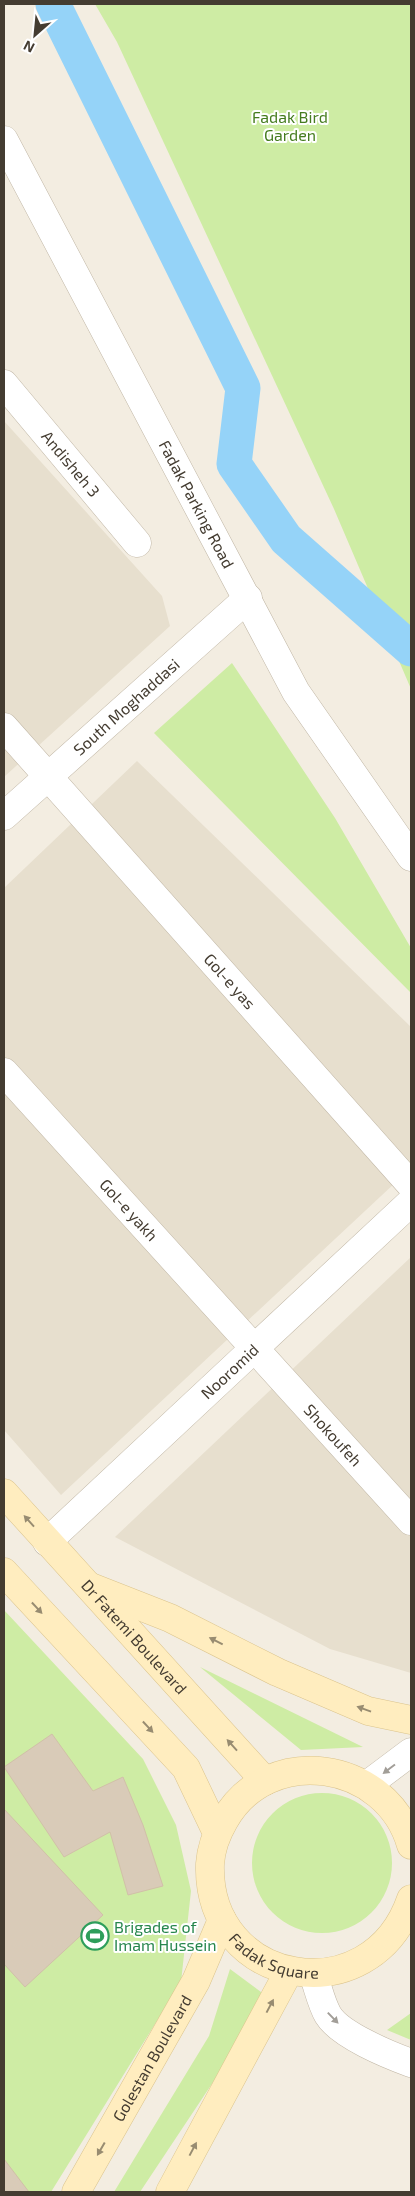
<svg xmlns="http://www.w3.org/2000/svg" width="415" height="2196" font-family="'Exo 2',sans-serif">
<rect width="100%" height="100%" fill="#f3ede1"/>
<path fill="#e7dfce" d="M 4,421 L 162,596 L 170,626 L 4,777 Z
M 137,761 L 411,1027 L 411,1168 L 61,1495 L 4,1430 L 4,888 Z
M 411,1257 L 411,1673 L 330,1649 L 115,1537 Z"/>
<path fill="#ceeca4" d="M 95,4 L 411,4 L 411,689 L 334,509 L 117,42 Z
M 232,663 L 335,818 L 411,948 L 411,993 L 154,733 Z
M 4,1610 L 143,1759 L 176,1825 L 191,1891 L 181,1982 L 51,2192 L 4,2192 Z
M 200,1667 L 363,1747 L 301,1750 Z
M252 1863a70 70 0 1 1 140 0a70 70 0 1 1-140 0Z
M 230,1969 L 269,1998 L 140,2192 L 114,2192 L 209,2036 Z
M 411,2013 L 411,2040 L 387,2030 Z"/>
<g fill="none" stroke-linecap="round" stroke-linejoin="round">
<path stroke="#95d3f8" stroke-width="35" d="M 53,4 L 243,388 L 234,464 L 286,539 L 411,649"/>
</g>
<path fill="#d9cbb8" stroke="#d1c0a8" d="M 52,1734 L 93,1791 L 123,1777 L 143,1825 L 163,1886 L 128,1895 L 110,1832 L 64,1857 L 4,1767 Z
M 4,1809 L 103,1915 L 25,1987 L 4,1964 Z
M 4,2159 L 29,2192 L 4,2192 Z"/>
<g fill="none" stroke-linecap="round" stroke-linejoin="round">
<g stroke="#c1b7a6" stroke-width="29">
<g id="minor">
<path id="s1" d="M 4,384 L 137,543"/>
<path id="s2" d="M 4,727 L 411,1185"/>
<path id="s3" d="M 4,1072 L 411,1521"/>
<path id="s4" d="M 47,1542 L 411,1202"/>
</g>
</g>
<g stroke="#c1b7a6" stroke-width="29">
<g id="tertiary">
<path id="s5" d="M 4,140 L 296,692 L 411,857"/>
<path id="s6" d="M 4,816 L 248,598"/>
<path d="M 367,1785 L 411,1752"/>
<path d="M 313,1974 C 318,1987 321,2003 328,2015 C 340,2035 389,2055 411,2063"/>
</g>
</g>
<g stroke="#dbc48d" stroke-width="29">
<g id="secondary">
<path id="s7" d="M 4,1493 L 265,1781"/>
<path d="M 4,1572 L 186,1768 L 217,1833"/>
<path d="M 91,1587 L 170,1618 L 277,1672 L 368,1711 L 411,1720"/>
<path id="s8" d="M 411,1845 C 387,1760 268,1742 224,1821 C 217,1833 211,1849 210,1864 C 206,1986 371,2016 411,1899"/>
<path id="s9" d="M 76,2192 L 196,1981 L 222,1920"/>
<path d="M 170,2192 L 289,1971"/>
</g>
</g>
<use href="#minor" stroke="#fff" stroke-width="28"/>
<use href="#tertiary" stroke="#fff" stroke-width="28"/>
<use href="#secondary" stroke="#ffedbf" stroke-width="28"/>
</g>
<defs><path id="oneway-solid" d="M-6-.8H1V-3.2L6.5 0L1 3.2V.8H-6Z" transform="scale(1.25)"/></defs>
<g fill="#988c71">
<use href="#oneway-solid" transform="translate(29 1521) rotate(-132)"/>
<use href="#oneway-solid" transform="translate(37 1608) rotate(47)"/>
<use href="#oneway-solid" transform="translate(216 1641) rotate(-153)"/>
<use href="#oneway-solid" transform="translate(364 1709) rotate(-160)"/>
<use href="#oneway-solid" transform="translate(148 1727) rotate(47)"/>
<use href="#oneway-solid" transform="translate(232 1745) rotate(-132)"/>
<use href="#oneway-solid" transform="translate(270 2006) rotate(-62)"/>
<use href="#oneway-solid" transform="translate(101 2149) rotate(120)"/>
<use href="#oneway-solid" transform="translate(193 2149) rotate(-62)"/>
</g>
<g fill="#a29e98">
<use href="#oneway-solid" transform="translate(389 1769) rotate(143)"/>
<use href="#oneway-solid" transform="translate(333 2018) rotate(46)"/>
</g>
<defs>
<g id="stadium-ring" transform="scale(1.4375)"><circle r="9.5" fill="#fff" stroke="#2e9e5b" stroke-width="1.5"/><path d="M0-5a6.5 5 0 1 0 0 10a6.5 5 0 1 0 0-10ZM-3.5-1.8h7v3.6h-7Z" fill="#2e9e5b"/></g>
</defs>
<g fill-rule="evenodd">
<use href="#stadium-ring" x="95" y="1936"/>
</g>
<g text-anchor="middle" stroke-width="4" stroke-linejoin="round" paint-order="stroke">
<g font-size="16" fill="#457c1f" stroke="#fff">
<text x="290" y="123">Fadak Bird<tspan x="290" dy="18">Garden</tspan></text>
</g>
<g font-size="16" fill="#443c31" stroke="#fff">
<text dy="6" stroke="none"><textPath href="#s1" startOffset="104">Andisheh 3</textPath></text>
<text dy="6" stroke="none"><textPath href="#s5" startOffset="412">Fadak Parking Road</textPath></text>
<text dy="6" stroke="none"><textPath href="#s6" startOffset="164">South Moghaddasi</textPath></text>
<text dy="6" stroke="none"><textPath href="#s2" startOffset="340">Gol-e yas</textPath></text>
<text dy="6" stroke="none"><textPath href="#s3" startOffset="186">Gol-e yakh</textPath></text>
<text dy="6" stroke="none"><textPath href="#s4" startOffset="250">Nooromid</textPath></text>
<text dy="6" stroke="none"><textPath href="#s3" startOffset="490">Shokoufeh</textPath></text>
<text dy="6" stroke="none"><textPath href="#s7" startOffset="194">Dr Fatemi Boulevard</textPath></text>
<text dy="6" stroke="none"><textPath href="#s8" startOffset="410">Fadak Square</textPath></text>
<text dy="6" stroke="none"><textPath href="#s9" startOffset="154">Golestan Boulevard</textPath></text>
</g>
<g font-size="16" fill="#27864d" stroke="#fff" text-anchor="start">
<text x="114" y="1933">Brigades of<tspan x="114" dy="18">Imam Hussein</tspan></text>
</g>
</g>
<rect width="415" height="2196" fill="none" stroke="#443c31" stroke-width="10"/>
<g transform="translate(35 35) rotate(207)" stroke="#ffffff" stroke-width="4" paint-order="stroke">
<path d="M0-4L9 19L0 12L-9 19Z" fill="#443c31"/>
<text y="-8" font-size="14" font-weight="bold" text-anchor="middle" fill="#443c31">N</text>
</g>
</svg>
